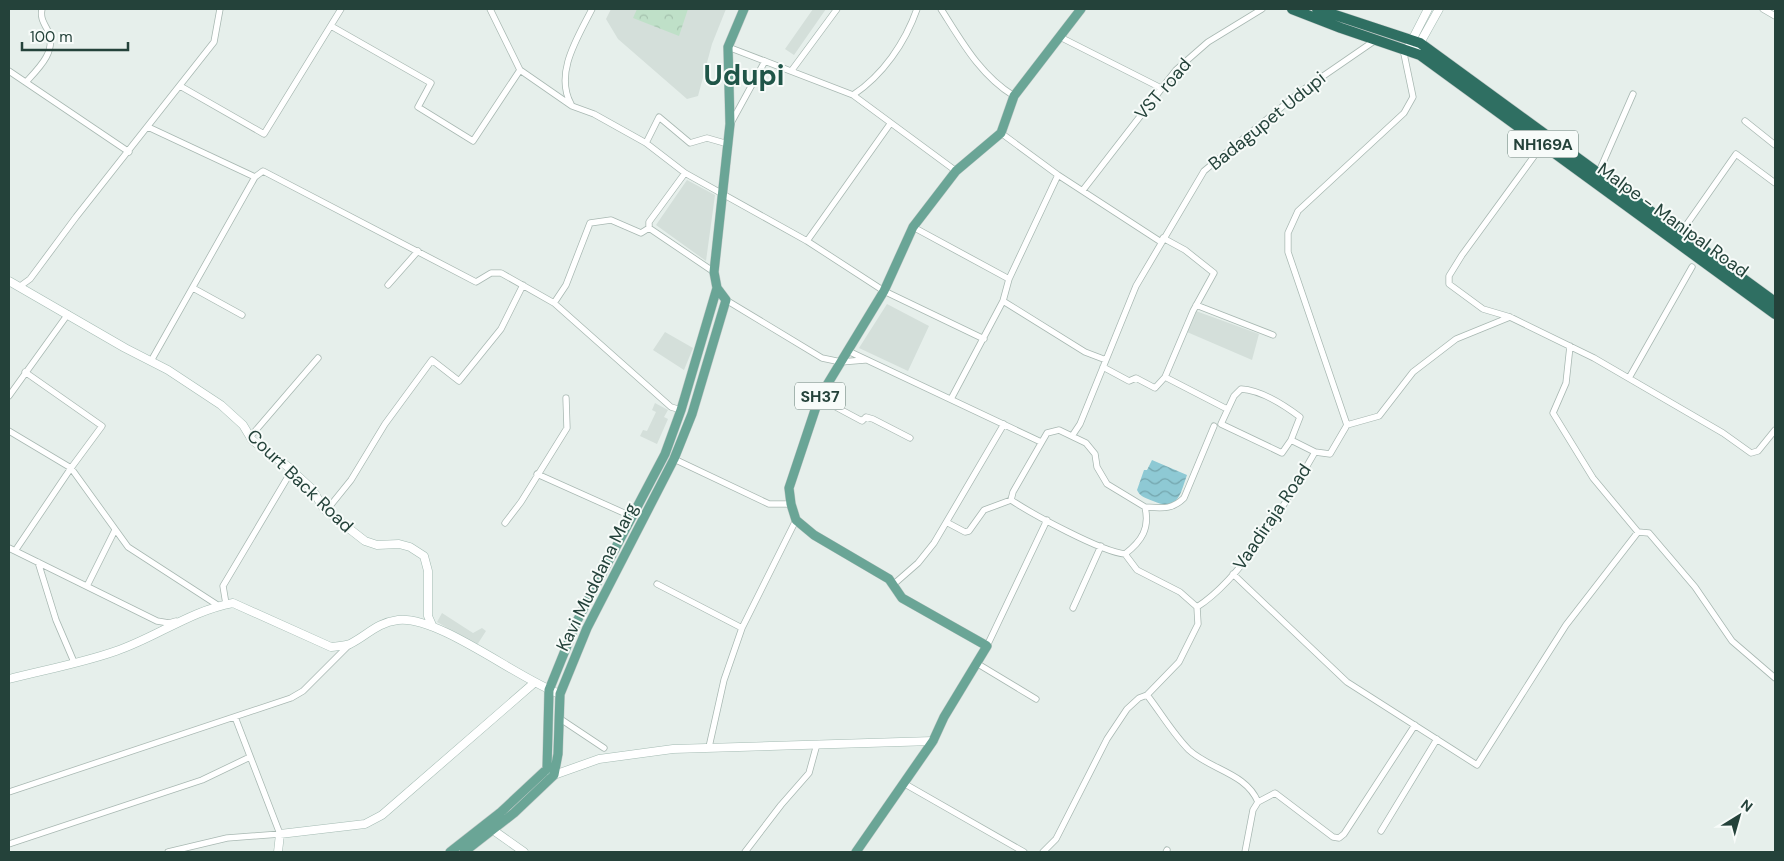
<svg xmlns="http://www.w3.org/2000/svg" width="1784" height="861" font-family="'DM Sans',sans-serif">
<defs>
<pattern id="park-crowns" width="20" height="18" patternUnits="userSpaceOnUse" patternTransform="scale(1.25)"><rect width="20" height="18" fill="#bfe0c8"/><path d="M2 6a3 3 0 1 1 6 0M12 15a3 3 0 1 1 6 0" fill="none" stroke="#a4c1ad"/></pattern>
<pattern id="water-waves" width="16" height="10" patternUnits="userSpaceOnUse" patternTransform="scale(1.25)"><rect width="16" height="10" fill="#8ec9d4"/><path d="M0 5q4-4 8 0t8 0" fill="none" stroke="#74a5ad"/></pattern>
</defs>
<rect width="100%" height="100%" fill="#e6efeb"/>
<path fill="#d4dfda" d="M 611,9 L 726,9 L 712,44 L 698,96 L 687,99 L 618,39 L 606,19 Z
M 813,9 L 826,9 L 794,55 L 785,49 Z
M 687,180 L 715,195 L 706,261 L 656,225 Z
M 887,304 L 929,326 L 908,371 L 859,348 Z
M 1196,311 L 1259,334 L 1252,360 L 1187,332 Z
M 665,332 L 693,348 L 684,370 L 653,350 Z
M 655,403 L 668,410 L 664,417 L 668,419 L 657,444 L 640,436 L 643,430 L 647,431 L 656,412 L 652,410 Z
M 442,613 L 473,633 L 482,628 L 486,631 L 477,645 L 437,622 Z"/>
<path fill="url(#park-crowns)" d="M 637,9 L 688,9 L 679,36 L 633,18 Z"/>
<path fill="url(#water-waves)" d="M 1152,460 L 1187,475 C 1180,495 1178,512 1153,501 C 1146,498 1140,497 1137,490 L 1144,470 L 1147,470 Z"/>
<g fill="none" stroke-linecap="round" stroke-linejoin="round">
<g stroke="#a8b8b2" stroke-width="7">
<path id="street" d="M 490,9 L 520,70
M 941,9 C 962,42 980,75 1014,96
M 1763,9 L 1775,16
M 331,26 L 431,83 L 418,107 L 473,141 L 520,70 L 572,106 L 594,114 L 646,143 L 685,173 L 807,241 L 884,291 L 984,339
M 1060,37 L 1161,88
M 728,47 L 853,95 L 956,171
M 792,70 L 837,9
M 9,71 L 129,152
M 26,82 C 39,68 57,51 48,31 C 44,23 40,18 42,9
M 180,86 L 264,134 L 341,9
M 853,95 C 883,75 905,43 917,9
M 571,104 C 554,73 578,37 592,9
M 1745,121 L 1775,145
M 731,123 L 765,61
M 148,127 L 255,177
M 1001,133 L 1058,175 L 1161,242
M 646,143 L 659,117 L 690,143 L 707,138 L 728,144
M 1543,144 L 1462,255 L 1449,276 L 1449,284 L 1483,309 L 1510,317 L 1594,358 L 1723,433 L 1751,453 L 1758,451 L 1775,430
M 1598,174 L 1633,94
M 1083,190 L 1176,70 L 1208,42 L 1262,9
M 913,227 L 1009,279
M 649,228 L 714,272
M 649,228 L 649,222 L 685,173
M 1680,234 L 1736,154 L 1775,183
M 1163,238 L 1185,250 L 1214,273 L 1193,311 L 1165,377 L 1227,409
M 807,241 L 890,124
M 388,285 L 418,251
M 19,287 L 30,279 L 76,217 L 214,42 L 220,9
M 193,288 L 242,315
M 726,300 L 822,358 L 841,362 L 865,360
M 1003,301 L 1085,352 L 1106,360
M 554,303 L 566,285 L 590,223 L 611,220 L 641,233 L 649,228
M 1196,305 L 1273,335
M 1570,346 L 1566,383 L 1553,413 L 1593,478 L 1638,532
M 848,351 L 1041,442
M 151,361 L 255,177 L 263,171 L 476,282 L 491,273 L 501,273 L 554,303 L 671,407 L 681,410
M 1103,367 L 1129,381 L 1136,378 L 1155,388 L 1165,377
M 1629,378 L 1692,267
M 9,396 L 68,314
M 819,398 L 862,421 L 866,417 L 873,419 L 910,438
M 951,399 L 1003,301 L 1009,279 L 1058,175
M 1347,425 L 1379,416 L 1413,372 L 1456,339 L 1510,317
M 1059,430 L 1086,443 L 1095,454 L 1097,467 L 1107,484 L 1145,507 C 1150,528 1142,541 1125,554 C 1102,552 1032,514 1011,500 L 1013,492 L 1047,433 Z
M 9,431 L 71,468 L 128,547 L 219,606
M 1072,436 L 1080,424 L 1136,286 L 1204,171 L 1300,92 L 1377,39
M 250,437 L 318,358
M 1291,440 L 1282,453 L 1221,424 L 1234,396 L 1241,389 C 1261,390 1284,405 1300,417 L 1291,440 L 1315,452
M 674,459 L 769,504 L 791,504
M 537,474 L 633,517
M 1145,507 C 1162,508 1172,510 1184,498 L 1214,426
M 326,511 L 351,480 L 385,424 L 432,360 L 459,381 L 501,329 L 523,285
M 505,523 L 521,502 L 567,428 L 566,398
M 948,523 L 965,532 L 969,531 L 984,510 L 1011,500
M 9,548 L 157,621 L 169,623 L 176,621
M 15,551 L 71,468 L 102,426 L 25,372
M 1125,554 L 1137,570 L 1180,592 L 1197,607
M 38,562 L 56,620 L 74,662
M 1233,574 L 1347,682 L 1477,765 L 1566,625 L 1638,532 L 1649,533 L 1695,587 L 1732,641 L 1775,678
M 657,584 L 742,628
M 894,584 L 918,563 L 934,543 L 1004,424
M 87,586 L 115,530
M 226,604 L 223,586 L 292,470
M 1197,607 C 1243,578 1288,499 1315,452 L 1330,454 L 1347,425 L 1288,252 L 1288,233 L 1298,211 L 1404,113 L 1413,97 L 1403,49
M 1073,608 L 1101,546
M 987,646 L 1047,520
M 978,664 L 1036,699
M 1147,695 C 1161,713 1173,734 1189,750 C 1211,770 1246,773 1258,802 L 1253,810 L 1245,852
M 559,718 L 604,748
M 709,747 L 724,680 L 742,628 L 796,520
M 905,784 L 1024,852
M 9,792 L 291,698 L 303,691 L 349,645
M 1258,802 L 1275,793 L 1333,837 L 1339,838 L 1344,834 L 1415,725
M 1381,831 L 1437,739
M 9,844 L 202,780 L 250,757
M 168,852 L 227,838 L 280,834 L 235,717
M 745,852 L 781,805 L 809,773 L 817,744
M 1043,852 L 1056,839 L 1107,739 L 1127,709 L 1139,698 L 1147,695 L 1179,662 L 1198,624 L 1197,607
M 1166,852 L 1167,850"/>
</g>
<g stroke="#a4bbb3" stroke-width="9">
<path id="secondary" d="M 1407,50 L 1428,9
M 1415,52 L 1439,9
M 9,281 L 125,348 L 168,370 L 221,405 L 243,425 L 252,440 L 287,466 L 312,489 L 324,509 L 365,541 L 377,545 L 399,544 L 410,547 L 424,556 L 428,571 L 428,616 L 432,625
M 9,679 C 44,670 82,663 116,651 C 157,637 190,611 233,603 L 331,647 C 337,646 345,646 350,644 C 368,635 376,623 398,620 C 438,615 518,679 560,694
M 550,772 L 554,775 L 599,759 L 673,749 L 933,741
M 493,830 L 524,852
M 278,852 L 280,834 L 365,824 L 382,815 L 534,683"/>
</g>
<g stroke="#c2cac8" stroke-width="10">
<path id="primary" d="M 450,852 L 501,812 L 547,769 L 549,690 L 577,621 L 665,454 L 681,410 L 717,288 L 714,272 L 730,124 L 728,47 L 744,9
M 464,852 L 514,813 L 554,775 L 558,754 L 560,694 L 587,628 L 674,459 L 692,414 L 726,300 L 717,288
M 856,852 L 933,741 L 944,717 L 987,646 L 902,598 L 889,579 L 814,535 L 796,520 L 791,504 L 789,488 L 819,398 L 884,291 L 913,227 L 956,171 L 1001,133 L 1014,96 L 1081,9"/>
</g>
<g stroke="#c2cac8" stroke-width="11">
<path id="highway" d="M 1292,9 L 1341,28 L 1420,55 L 1775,314
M 1317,9 L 1420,43 L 1775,302"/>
</g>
<use href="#street" stroke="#fff" stroke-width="5.5"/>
<use href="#secondary" stroke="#fff" stroke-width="8"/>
<use href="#primary" stroke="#6aa596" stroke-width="9"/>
<use href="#highway" stroke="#2f6f62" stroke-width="10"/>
</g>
<g text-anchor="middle" stroke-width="4" stroke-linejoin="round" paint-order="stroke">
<g fill="#f7fbf9" stroke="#637a73" stroke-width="1">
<rect x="1508" y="130.5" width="70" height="27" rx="4"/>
<rect x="795" y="382.5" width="50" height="27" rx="4"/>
</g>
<g font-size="16" font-weight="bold" fill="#24423a">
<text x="1543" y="150">NH169A</text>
<text x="820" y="402">SH37</text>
</g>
<g font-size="18" fill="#24423a" stroke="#f7fbf9">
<text transform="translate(1163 89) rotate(-49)" y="6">VST road</text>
<text transform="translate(1267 121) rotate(-39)" y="6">Badagupet Udupi</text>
<text transform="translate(1673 220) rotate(36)" y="6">Malpe - Manipal Road</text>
<text transform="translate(300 481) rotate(44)" y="6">Court Back Road</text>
<text transform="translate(1272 517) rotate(-56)" y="6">Vaadiraja Road</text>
<text transform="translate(597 577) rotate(-64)" y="6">Kavi Muddana Marg</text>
</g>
<g font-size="28" font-weight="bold" fill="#1f5548" stroke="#f7fbf9">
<text x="744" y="85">Udupi</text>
</g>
</g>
<rect width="1784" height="861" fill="none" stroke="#24423a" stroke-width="20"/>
<g transform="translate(1739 816) rotate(37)" stroke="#f7fbf9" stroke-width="4" paint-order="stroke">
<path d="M0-4L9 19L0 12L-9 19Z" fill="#24423a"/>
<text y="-8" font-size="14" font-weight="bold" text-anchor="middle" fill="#24423a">N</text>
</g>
<path d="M22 42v8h106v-8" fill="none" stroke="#24423a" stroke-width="2.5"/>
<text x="30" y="42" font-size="15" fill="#24423a" stroke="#f7fbf9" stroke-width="4" paint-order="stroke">100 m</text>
</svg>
